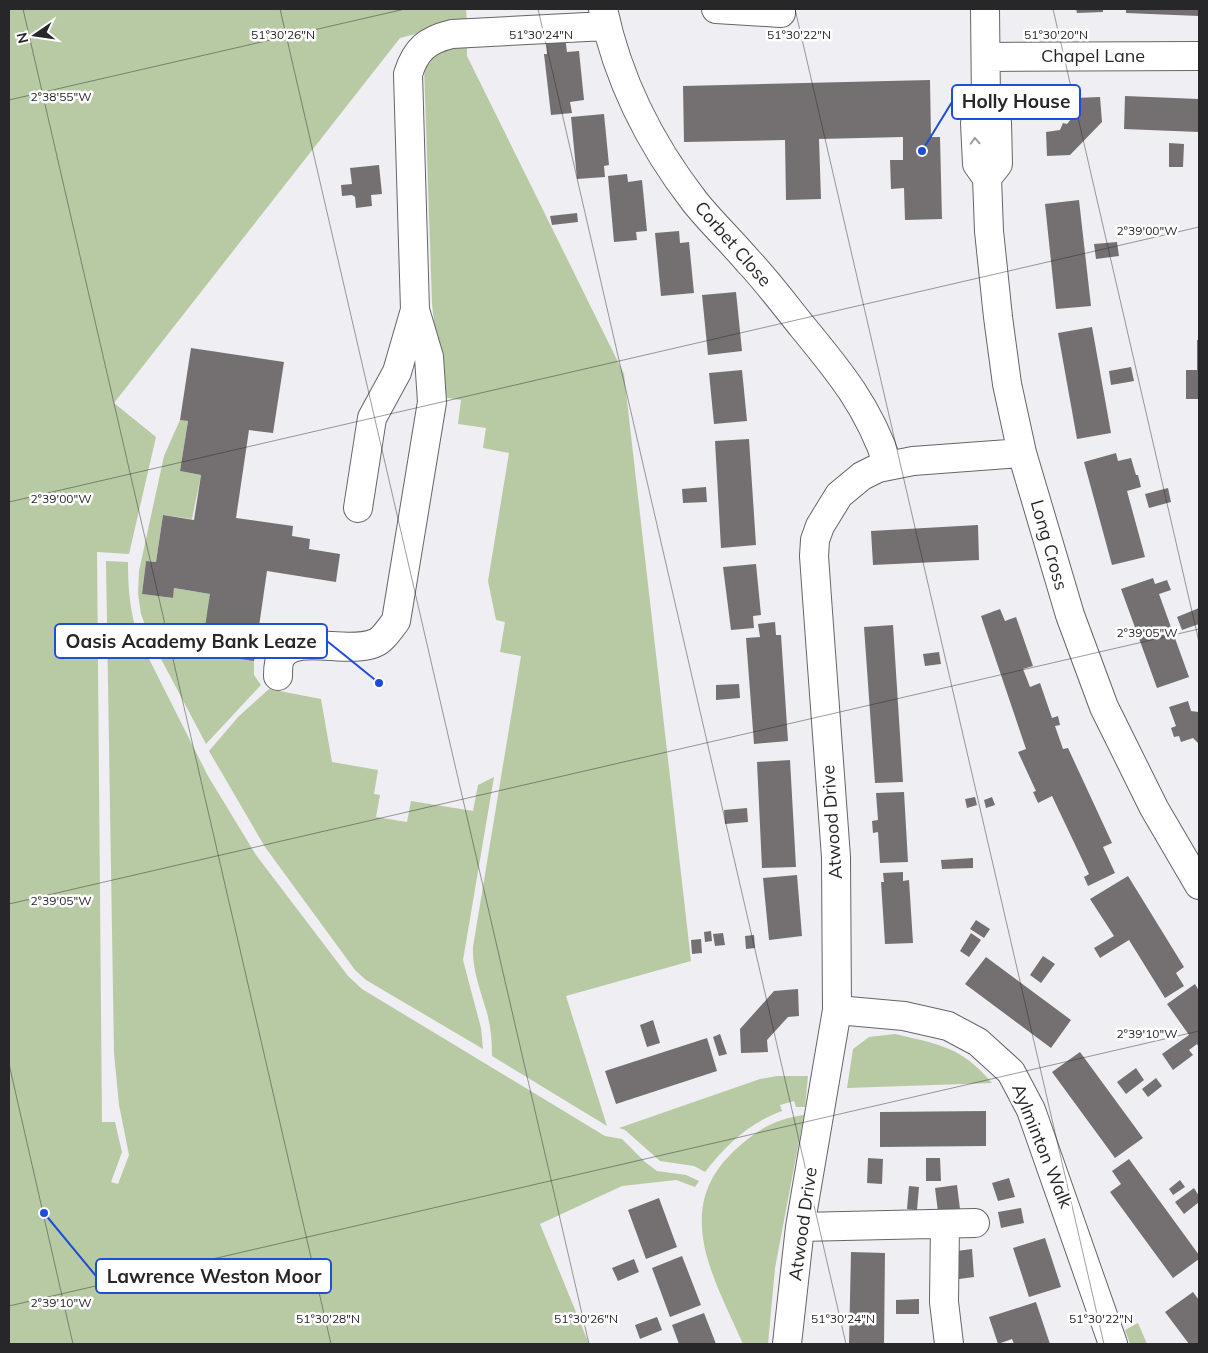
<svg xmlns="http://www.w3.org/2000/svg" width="1208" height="1353" font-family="Mulish,sans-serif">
<rect width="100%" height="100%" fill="#efeef2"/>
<path fill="#b7caa4" d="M 9,9 L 466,9 L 467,21 L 400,38 L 114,403 L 156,437 L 129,554 L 97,552 L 102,1122 L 115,1122 L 122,1152 L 111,1182 L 118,1184 L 129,1155 L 119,1105 L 114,1053 L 106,561 L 128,562 C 128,590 130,613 139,639 L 208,776 L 256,855 L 348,976 L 362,989 L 605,1136 L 622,1139 L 645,1162 L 657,1171 L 686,1175 L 699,1181 L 695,1187 L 676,1180 L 622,1186 L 540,1224 L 589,1344 L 9,1344 Z
M 467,43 L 467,56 L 624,374 L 691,961 L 566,996 L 607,1126 L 492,1056 C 492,1041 491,1027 487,1013 C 481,991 472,971 473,947 L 521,656 L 500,652 L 505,622 L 496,620 L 488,581 L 509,453 L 483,448 L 486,428 L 458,424 L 461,400 L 442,397 L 432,304 L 424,66 L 428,54 Z
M 180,420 L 188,421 L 180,471 L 201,475 L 192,519 L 163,515 L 156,562 L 146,561 L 142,594 L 172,598 L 174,588 L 210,594 L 254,661 L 254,675 L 261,685 L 206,744 L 150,638 L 141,614 L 138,593 L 139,571 L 164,456 Z
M 269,689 L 321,699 L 332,762 L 378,770 L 374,794 L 380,795 L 376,817 L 407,822 L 411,801 L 473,811 L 478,785 L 494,777 L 463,960 L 481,1028 L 483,1049 L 366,980 L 355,970 L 265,847 L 209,751 L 239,716 Z
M 895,1034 C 938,1044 962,1047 992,1083 L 847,1088 L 853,1049 L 869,1037 Z
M 777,1076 L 808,1076 L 805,1107 L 796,1107 L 794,1101 L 780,1105 L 782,1111 C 749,1123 726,1145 705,1172 L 694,1166 L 660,1161 L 625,1130 L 619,1128 L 760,1079 Z
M 804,1115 L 775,1268 L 768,1344 L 743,1344 C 715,1280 671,1210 734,1151 C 755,1131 774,1119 804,1115 Z
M 1138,1323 L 1147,1344 L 1130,1344 L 1125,1330 Z"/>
<path fill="#747072" d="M 1076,9 L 1103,9 L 1103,12 L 1077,13 Z
M 1126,9 L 1199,9 L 1199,16 L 1126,13 Z
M 565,37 L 567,52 L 579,51 L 584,100 L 570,102 L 572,113 L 551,115 L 544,54 L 547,54 L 546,39 Z
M 930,80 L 931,137 L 940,137 L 942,219 L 905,220 L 904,188 L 891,189 L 890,160 L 903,160 L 903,137 L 819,139 L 821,199 L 786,200 L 785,140 L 684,142 L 683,86 Z
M 1125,96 L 1199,99 L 1199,132 L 1124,129 Z
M 1100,97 L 1102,122 L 1070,155 L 1047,156 L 1046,132 L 1060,130 L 1063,123 L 1067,124 L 1071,119 L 1073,112 L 1077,112 L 1075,98 Z
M 604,114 L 609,165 L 604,166 L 605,177 L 577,179 L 571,117 Z
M 1169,143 L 1184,144 L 1183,167 L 1169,167 Z
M 379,165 L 382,194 L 371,195 L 372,206 L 356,208 L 355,197 L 352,195 L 342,196 L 341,185 L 352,184 L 350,168 Z
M 627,174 L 628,182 L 642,180 L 647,231 L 636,232 L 637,240 L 614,242 L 608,176 Z
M 1079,200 L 1091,306 L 1056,309 L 1045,204 Z
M 577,213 L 578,222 L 552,225 L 550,216 Z
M 679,231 L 680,243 L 689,242 L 694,293 L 661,296 L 655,233 Z
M 1117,242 L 1119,256 L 1096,259 L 1094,244 Z
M 736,292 L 742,351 L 708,355 L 702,295 Z
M 1092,327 L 1111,433 L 1077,439 L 1058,333 Z
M 1197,340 L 1199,340 L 1199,399 L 1186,399 L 1186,370 L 1197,370 Z
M 191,348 L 284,362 L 273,433 L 249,430 L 236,518 L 293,526 L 292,536 L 310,539 L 309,549 L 340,554 L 336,582 L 267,571 L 254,661 L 201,653 L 210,594 L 174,588 L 173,598 L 142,594 L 146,561 L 156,562 L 163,515 L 194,520 L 201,475 L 180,471 L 188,421 L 180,420 Z
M 1131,367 L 1134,381 L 1111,385 L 1109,371 Z
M 742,370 L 747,421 L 714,424 L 709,373 Z
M 749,439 L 756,545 L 721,548 L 715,441 Z
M 1116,453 L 1118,461 L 1131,458 L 1136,475 L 1138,475 L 1141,487 L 1127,491 L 1145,557 L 1112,565 L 1084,462 Z
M 706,487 L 707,502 L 683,503 L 682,489 Z
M 1168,488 L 1171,502 L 1149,508 L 1145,494 Z
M 978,525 L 979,560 L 873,565 L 871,531 Z
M 756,564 L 761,615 L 753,616 L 754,628 L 731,630 L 723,567 Z
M 1153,578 L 1155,584 L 1167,580 L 1171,590 L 1159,594 L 1189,677 L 1157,688 L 1121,589 Z
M 1199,608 L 1199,624 L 1182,630 L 1177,617 Z
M 1000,609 L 1005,621 L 1016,617 L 1033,666 L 1023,669 L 1030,687 L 1040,683 L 1052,718 L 1058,716 L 1060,725 L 1055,726 L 1063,749 L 1068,748 L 1112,843 L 1103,847 L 1115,873 L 1088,886 L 1084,877 L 1089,874 L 1052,796 L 1038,803 L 1033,792 L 1036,791 L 1018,752 L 1026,749 L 981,616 Z
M 775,622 L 776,635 L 781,635 L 788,741 L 754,744 L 746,638 L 760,637 L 758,624 Z
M 893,625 L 903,782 L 875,783 L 864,627 Z
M 939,652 L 941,664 L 925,666 L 923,654 Z
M 739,684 L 740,698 L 716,700 L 716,685 Z
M 1188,701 L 1191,711 L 1199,712 L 1198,743 L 1193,738 L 1181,742 L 1179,736 L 1174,737 L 1171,728 L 1176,726 L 1169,707 Z
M 790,760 L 796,867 L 762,868 L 757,762 Z
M 904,792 L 908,862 L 880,863 L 878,832 L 873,833 L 872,821 L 878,820 L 876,793 Z
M 975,797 L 977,805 L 967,808 L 965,799 Z
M 992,797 L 995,805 L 986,808 L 984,800 Z
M 747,808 L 748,822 L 725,824 L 724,810 Z
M 973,858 L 973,868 L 942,869 L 941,860 Z
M 903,872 L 903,881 L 909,880 L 913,943 L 885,944 L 881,882 L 884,882 L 883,873 Z
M 797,875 L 802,936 L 769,940 L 763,878 Z
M 1128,876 L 1184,967 L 1176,973 L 1184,986 L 1165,998 L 1129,940 L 1100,958 L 1094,948 L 1114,936 L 1090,899 Z
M 976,920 L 990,929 L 984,938 L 970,929 Z
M 711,931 L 712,941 L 705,942 L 704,932 Z
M 723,933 L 725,945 L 715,946 L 713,934 Z
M 971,933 L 981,940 L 969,957 L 960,951 Z
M 754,935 L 755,948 L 746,949 L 745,936 Z
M 701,939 L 702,953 L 692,954 L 691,940 Z
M 1043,956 L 1055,964 L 1041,983 L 1030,975 Z
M 986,957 L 1071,1020 L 1051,1048 L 965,984 Z
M 1195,984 L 1199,991 L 1199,1048 L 1197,1044 L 1189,1050 L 1193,1055 L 1173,1070 L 1162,1054 L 1189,1035 L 1167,1004 Z
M 798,989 L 799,1016 L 788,1017 L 767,1040 L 768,1052 L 741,1053 L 740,1029 L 774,991 Z
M 653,1020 L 660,1043 L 647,1047 L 640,1025 Z
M 720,1034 L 727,1054 L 719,1056 L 713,1037 Z
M 707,1038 L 717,1071 L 616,1104 L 605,1071 Z
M 1080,1052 L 1143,1138 L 1115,1158 L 1052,1072 Z
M 1136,1068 L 1144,1080 L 1126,1094 L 1117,1082 Z
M 1156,1078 L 1162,1086 L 1148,1097 L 1142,1089 Z
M 986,1111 L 986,1146 L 880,1147 L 880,1112 Z
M 868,1158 L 883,1159 L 882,1184 L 867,1183 Z
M 926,1158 L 940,1158 L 941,1181 L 926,1181 Z
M 1129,1159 L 1199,1255 L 1199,1259 L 1173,1278 L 1110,1192 L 1121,1184 L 1112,1171 Z
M 1009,1178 L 1015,1197 L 998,1201 L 992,1183 Z
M 1180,1180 L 1185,1187 L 1173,1195 L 1169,1189 Z
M 957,1185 L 960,1209 L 938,1212 L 935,1188 Z
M 909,1186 L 919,1187 L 917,1210 L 907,1209 Z
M 1194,1188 L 1199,1196 L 1199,1202 L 1184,1214 L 1175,1202 Z
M 659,1198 L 677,1247 L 646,1259 L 628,1210 Z
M 1021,1208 L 1024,1223 L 1001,1228 L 998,1212 Z
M 1045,1238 L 1061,1287 L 1029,1297 L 1013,1248 Z
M 972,1249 L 974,1277 L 959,1279 L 957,1251 Z
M 851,1252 L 885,1253 L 884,1344 L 849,1344 Z
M 682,1256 L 701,1305 L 670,1317 L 652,1268 Z
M 634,1259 L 639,1272 L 618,1281 L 612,1268 Z
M 1193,1292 L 1199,1300 L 1199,1344 L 1189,1344 L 1165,1312 Z
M 919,1299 L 919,1314 L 896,1314 L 896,1300 Z
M 1036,1302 L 1050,1344 L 1014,1344 L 1012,1339 L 998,1344 L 989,1317 Z
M 704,1313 L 716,1344 L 679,1344 L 672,1325 Z
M 657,1317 L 662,1330 L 640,1339 L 635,1325 Z"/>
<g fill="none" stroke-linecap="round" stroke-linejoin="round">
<g stroke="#656569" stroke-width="30">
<path id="minor" d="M 603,9 C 618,80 650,144 695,202 C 711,222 731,241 748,261 C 767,281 784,304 801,325 C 839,371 869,407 888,465
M 716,9 L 781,13 L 781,9
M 985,9 L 986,104 L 975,123 L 977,164 L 987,178 L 989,231 L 998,317 L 1007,384 L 1022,453 L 1070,615 L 1104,707 L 1154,808 L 1199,885
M 986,57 L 1199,56
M 986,104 L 997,122 L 998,164 L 987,178
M 358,508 L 372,418 L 397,372 L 415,310 L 408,74 C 416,49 427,40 452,34 L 606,26
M 278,676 C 278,670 278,662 281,657 C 295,633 348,655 375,643 C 383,640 391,627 396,621 L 432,402 L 429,357 L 415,310
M 837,1010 L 904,1016 L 948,1026 L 978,1042 L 1011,1072 L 1031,1110 L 1113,1344
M 945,1224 L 944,1302 L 949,1344
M 800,1227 L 975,1223
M 787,1344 L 800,1227 L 837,1010 L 836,857 L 818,612 L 814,556 L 815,540 L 820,526 L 839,495 L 862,476 L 878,468 L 913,461 L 1022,453"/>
</g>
<use href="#minor" stroke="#fff" stroke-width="28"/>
</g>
<defs><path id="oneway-chevron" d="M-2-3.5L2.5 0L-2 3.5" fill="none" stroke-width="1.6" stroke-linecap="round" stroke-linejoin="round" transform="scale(1.25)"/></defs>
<use stroke="#9e9e9f" href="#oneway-chevron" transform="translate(975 141) rotate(-93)"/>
<path fill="none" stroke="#272729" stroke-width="1" stroke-opacity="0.45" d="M 23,9 L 331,1344M 280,9 L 589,1344M 538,9 L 846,1344M 795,9 L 1104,1344M 1053,9 L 1199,642M 9,100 L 405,9M 9,502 L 1199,227M 9,904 L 1199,629M 9,1064 L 73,1344M 9,1306 L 1199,1031"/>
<g text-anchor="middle" stroke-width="5" stroke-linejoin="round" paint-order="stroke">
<g font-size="18" fill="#272729" stroke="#fff">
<text x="1093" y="62">Chapel Lane</text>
<text transform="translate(733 244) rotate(49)" y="6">Corbet Close</text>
<text transform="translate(1049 545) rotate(74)" y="6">Long Cross</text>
<text transform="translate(832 822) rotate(-94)" y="6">Atwood Drive</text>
<text transform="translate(1042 1146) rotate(68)" y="6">Aylminton Walk</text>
<text transform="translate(803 1224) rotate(-82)" y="6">Atwood Drive</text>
</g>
</g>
<g font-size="12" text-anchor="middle" fill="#272729" stroke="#fff" stroke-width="5" stroke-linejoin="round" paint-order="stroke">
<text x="283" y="39">51°30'26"N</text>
<text x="541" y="39">51°30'24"N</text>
<text x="799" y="39">51°30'22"N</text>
<text x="1056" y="39">51°30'20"N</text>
<text x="61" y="101">2°38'55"W</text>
<text x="1147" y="235">2°39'00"W</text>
<text x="61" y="503">2°39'00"W</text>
<text x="1147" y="637">2°39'05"W</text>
<text x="61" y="905">2°39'05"W</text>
<text x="1147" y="1038">2°39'10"W</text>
<text x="61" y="1307">2°39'10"W</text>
<text x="328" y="1323">51°30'28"N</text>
<text x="586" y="1323">51°30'26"N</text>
<text x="843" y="1323">51°30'24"N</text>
<text x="1101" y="1323">51°30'22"N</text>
</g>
<path fill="none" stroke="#1d4ed8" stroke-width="2" d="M922 151L952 102M379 683L327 641M44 1213L96 1276"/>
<g fill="#1d4ed8" stroke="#fff" stroke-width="2">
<circle cx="922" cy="151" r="5"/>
<circle cx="379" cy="683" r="5"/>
<circle cx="44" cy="1213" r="5"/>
</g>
<g fill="#fff" stroke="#1d4ed8" stroke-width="2">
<rect x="952" y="85" width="128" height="34" rx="5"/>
<rect x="55" y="624" width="272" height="34" rx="5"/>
<rect x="96" y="1259" width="235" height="34" rx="5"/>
</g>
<g font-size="19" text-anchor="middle" font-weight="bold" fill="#272729">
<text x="1016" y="108">Holly House</text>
<text x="191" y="648">Oasis Academy Bank Leaze</text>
<text x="214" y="1283">Lawrence Weston Moor</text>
</g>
<rect width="1208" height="1353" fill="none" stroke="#272729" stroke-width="20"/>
<g transform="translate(35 35) rotate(257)" stroke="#ffffff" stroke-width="4" paint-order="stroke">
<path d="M0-4L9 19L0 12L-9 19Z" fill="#272729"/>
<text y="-8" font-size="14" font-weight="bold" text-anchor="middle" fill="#272729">N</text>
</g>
</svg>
